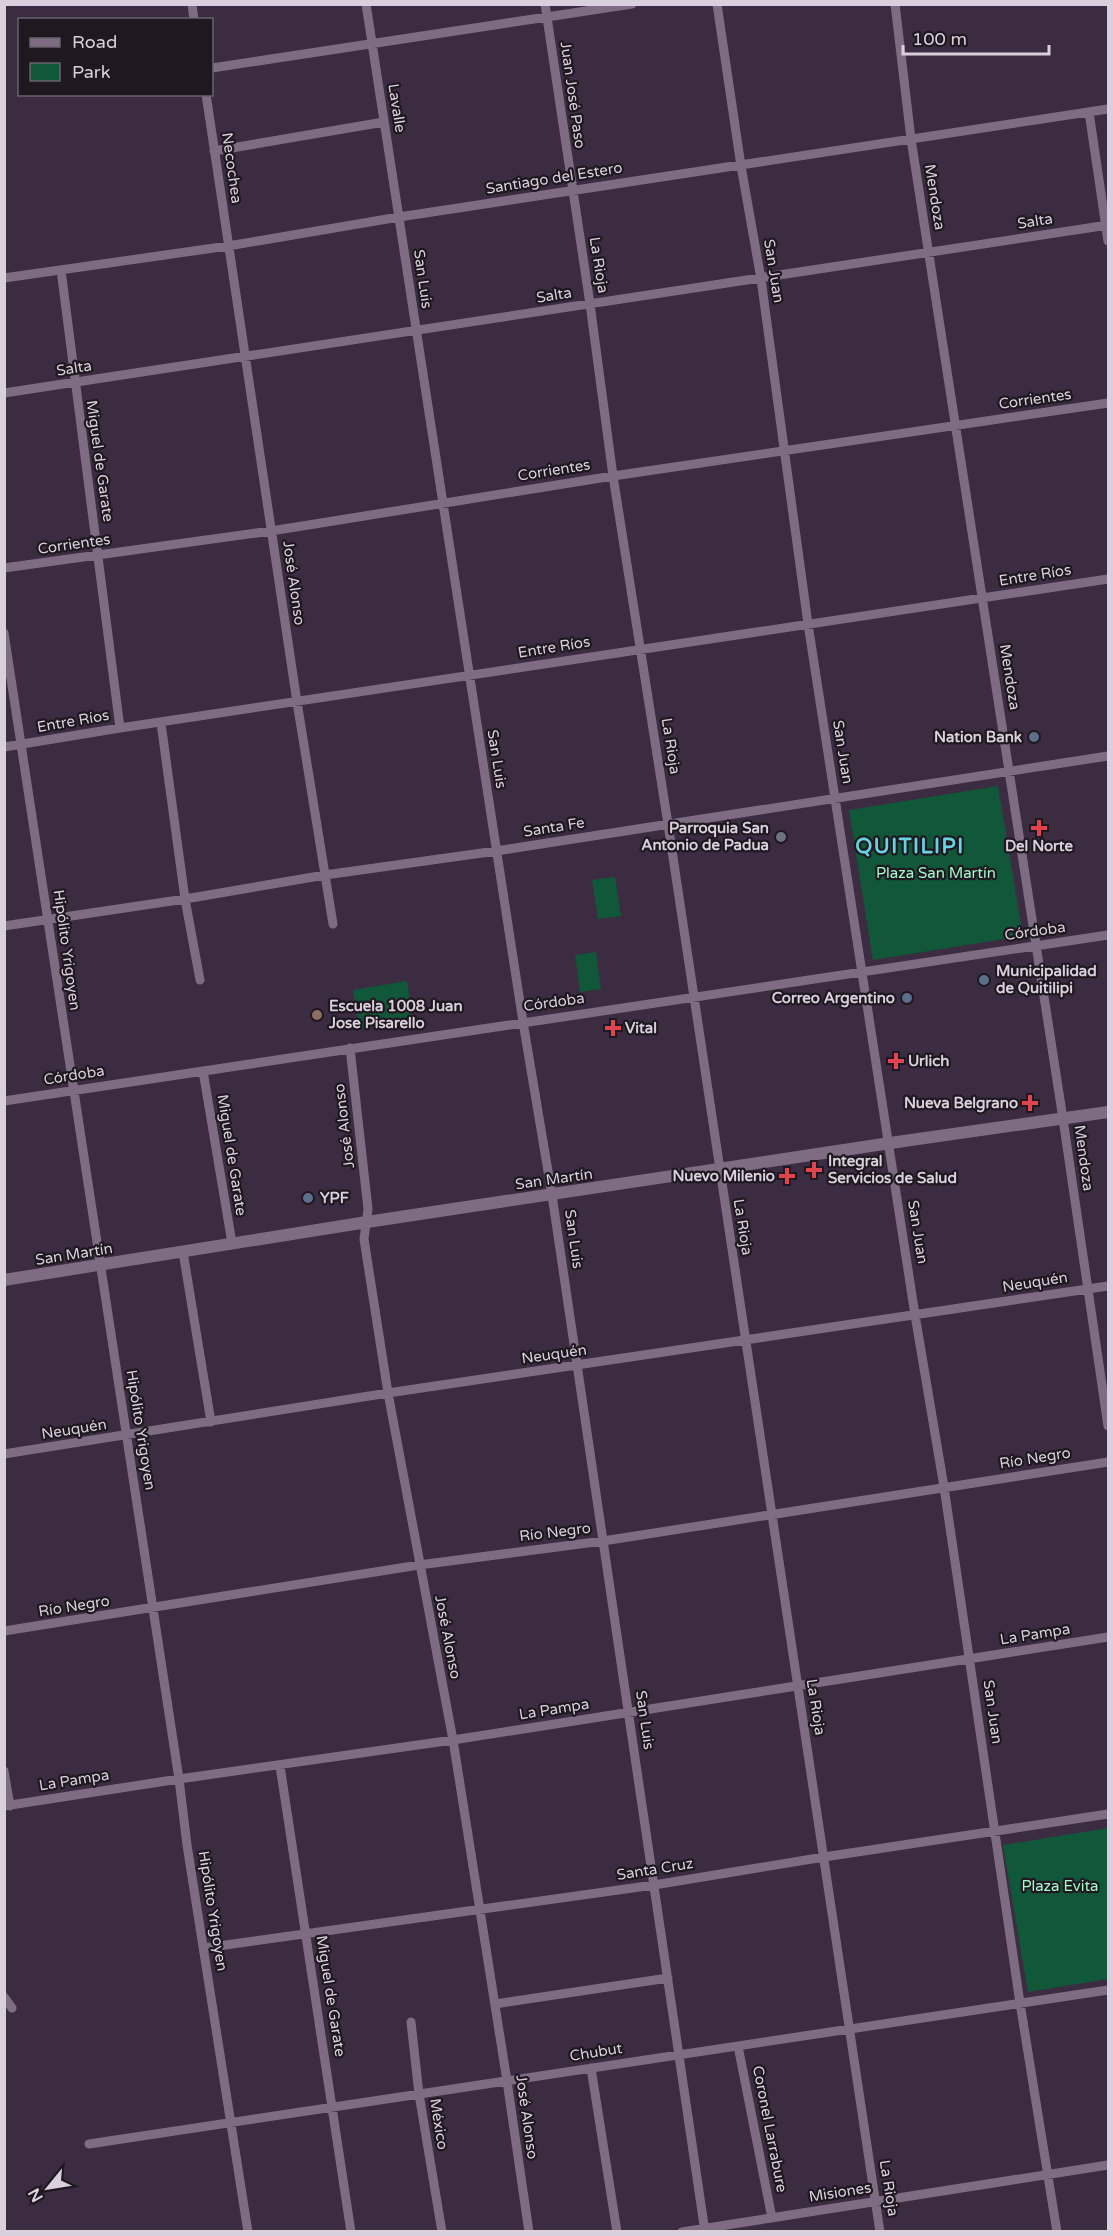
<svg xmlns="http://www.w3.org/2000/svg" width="1113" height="2236" font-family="'Varela Round',sans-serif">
<rect width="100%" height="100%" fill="#3c2c41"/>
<path fill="#11573a" d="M 998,786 L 1023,936 L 873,960 L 849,810 Z
M 615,877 L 621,916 L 598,919 L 592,880 Z
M 596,952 L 601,989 L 580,992 L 575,955 Z
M 407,981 L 413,1020 L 360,1029 L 353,990 Z
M 1108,1828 L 1108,1979 L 1028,1992 L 1003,1845 Z"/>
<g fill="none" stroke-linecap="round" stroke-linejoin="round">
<path stroke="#7e6c83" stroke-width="9" d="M 192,4 L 194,20
M 366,4 L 523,1022 L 552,1195 L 705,2232
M 545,4 L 590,304 L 613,476 L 668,824 L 880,2232
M 717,4 L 741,166 L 761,279 L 808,624 L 915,1315 L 944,1487 L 1020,2003 L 1057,2232
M 895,4 L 911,139 L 1063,1119 L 1108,1426
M 212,68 L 632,4
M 206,94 L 297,702 L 333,924
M 1089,112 L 1108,241
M 214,151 L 384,122
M 61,270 L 120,728
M 4,278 L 228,246 L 399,217 L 1108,109
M 4,393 L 1108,225
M 4,568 L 271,531 L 613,476 L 1108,403
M 4,633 L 179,1779 L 187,1845 L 248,2232
M 161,723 L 185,899 L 200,980
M 4,747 L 120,728 L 1108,579
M 4,926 L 185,899 L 325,875 L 496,851 L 1108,756
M 350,1048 L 368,1209 L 364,1239 L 388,1393 L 453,1740 L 507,2081 L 529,2232
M 203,1071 L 232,1243
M 4,1101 L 1108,935
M 183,1252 L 211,1422
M 4,1454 L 388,1393 L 1108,1286
M 4,1631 L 419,1565 L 603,1541 L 1108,1462
M 280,1766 L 351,2232
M 4,1771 L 10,1806
M 4,1806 L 179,1779 L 453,1740 L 1108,1637
M 204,1948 L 654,1885 L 824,1857 L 1108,1814
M 4,1997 L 12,2008
M 495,2004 L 668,1978
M 411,2022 L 419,2094 L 442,2232
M 738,2046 L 772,2218
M 591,2068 L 617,2232
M 89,2144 L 1108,1990
M 682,2232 L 1108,2165"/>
<path stroke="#7e6c83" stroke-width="12" d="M 4,1280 L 367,1222 L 890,1143 L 1108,1112"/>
</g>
<g fill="#5c6f8a" stroke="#1f1821" stroke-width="2">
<circle cx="1034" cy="737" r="6"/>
<circle cx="984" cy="980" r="6"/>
<circle cx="907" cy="998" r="6"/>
<circle cx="308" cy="1198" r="6"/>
</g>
<g fill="#e0444e" stroke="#1f1821" stroke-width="2">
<path d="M1036 819h6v6h6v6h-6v6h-6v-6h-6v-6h6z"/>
<path d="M610 1019h6v6h6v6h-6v6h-6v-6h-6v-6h6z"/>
<path d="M893 1052h6v6h6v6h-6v6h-6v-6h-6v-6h6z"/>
<path d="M1027 1094h6v6h6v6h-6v6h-6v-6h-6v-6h6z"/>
<path d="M811 1161h6v6h6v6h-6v6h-6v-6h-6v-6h6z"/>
<path d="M784 1167h6v6h6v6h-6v6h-6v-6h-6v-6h6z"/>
</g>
<circle fill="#6b7280" stroke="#1f1821" stroke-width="2" cx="781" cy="837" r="6"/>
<circle fill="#8d6e63" stroke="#1f1821" stroke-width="2" cx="317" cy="1015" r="6"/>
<g text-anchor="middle" stroke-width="4.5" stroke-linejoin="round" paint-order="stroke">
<g font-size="15" fill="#dacfdc" stroke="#1f1821">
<text transform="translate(573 95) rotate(82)" y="5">Juan José Paso</text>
<text transform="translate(397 108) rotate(81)" y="5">Lavalle</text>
<text transform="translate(232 168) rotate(82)" y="5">Necochea</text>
<text transform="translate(554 178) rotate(-9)" y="5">Santiago del Estero</text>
<text transform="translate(935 197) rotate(81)" y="5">Mendoza</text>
<text transform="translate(1035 221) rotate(-9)" y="5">Salta</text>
<text transform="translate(599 265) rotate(81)" y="5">La Rioja</text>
<text transform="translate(774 271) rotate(81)" y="5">San Juan</text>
<text transform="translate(423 279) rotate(82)" y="5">San Luis</text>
<text transform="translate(554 295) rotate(-9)" y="5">Salta</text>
<text transform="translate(74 368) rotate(-9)" y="5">Salta</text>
<text transform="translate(1035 399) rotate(-8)" y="5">Corrientes</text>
<text transform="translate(100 461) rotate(82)" y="5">Miguel de Garate</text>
<text transform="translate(554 470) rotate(-9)" y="5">Corrientes</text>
<text transform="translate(74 544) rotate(-8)" y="5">Corrientes</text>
<text transform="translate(1035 575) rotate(-9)" y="5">Entre Ríos</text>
<text transform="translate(294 583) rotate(82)" y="5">José Alonso</text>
<text transform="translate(554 647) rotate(-9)" y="5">Entre Ríos</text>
<text transform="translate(1010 677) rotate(81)" y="5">Mendoza</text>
<text transform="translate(73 721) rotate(-10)" y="5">Entre Ríos</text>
<text transform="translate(671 746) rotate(81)" y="5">La Rioja</text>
<text transform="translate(843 752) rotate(81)" y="5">San Juan</text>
<text transform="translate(497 759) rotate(81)" y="5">San Luis</text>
<text transform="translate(554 827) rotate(-9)" y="5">Santa Fe</text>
<text transform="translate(1035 931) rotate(-8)" y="5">Córdoba</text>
<text transform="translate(67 950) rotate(82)" y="5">Hipólito Yrigoyen</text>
<text transform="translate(554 1002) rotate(-8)" y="5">Córdoba</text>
<text transform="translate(74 1075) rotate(-9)" y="5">Córdoba</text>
<text transform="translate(344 1126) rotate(-97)" y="5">José Alonso</text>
<text transform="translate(232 1155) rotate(81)" y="5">Miguel de Garate</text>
<text transform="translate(1084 1158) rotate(82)" y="5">Mendoza</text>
<text transform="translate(554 1179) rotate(-8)" y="5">San Martín</text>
<text transform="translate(743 1227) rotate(81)" y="5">La Rioja</text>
<text transform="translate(918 1232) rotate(81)" y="5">San Juan</text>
<text transform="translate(574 1239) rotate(82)" y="5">San Luis</text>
<text transform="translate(74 1254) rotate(-9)" y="5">San Martín</text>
<text transform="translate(1035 1282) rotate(-9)" y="5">Neuquén</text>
<text transform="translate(554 1354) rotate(-8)" y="5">Neuquén</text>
<text transform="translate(74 1429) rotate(-9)" y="5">Neuquén</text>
<text transform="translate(141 1430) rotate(81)" y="5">Hipólito Yrigoyen</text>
<text transform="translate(1035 1458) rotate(-9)" y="5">Río Negro</text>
<text transform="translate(555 1532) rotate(-7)" y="5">Río Negro</text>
<text transform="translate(74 1606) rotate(-9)" y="5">Río Negro</text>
<text transform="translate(1035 1634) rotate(-9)" y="5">La Pampa</text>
<text transform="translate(448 1637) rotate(79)" y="5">José Alonso</text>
<text transform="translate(816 1707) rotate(81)" y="5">La Rioja</text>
<text transform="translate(554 1709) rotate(-9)" y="5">La Pampa</text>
<text transform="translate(993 1712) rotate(82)" y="5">San Juan</text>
<text transform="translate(645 1720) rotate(82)" y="5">San Luis</text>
<text transform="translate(74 1780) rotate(-9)" y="5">La Pampa</text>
<text transform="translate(655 1869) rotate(-9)" y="5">Santa Cruz</text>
<text transform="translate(213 1911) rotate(81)" y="5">Hipólito Yrigoyen</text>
<text transform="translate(331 1996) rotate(81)" y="5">Miguel de Garate</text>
<text transform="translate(596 2052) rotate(-9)" y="5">Chubut</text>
<text transform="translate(527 2117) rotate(82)" y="5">José Alonso</text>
<text transform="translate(439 2124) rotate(81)" y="5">México</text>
<text transform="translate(770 2129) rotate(79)" y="5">Coronel Larrabure</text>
<text transform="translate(889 2188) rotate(81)" y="5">La Rioja</text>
<text transform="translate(840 2192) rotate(-9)" y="5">Misiones</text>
</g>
<g font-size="15" font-weight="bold" fill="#dacfdc" stroke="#1f1821" text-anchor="start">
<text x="1022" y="742" text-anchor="end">Nation Bank</text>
<text x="769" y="833" text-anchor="end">Parroquia San<tspan x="769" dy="17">Antonio de Padua</tspan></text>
<text x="1039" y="851" text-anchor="middle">Del Norte</text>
<text x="996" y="976">Municipalidad<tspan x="996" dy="17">de Quitilipi</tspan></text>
<text x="895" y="1003" text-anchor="end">Correo Argentino</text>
<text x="329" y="1011">Escuela 1008 Juan<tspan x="329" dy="17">Jose Pisarello</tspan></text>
<text x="625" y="1033">Vital</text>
<text x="908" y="1066">Urlich</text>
<text x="1018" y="1108" text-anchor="end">Nueva Belgrano</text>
<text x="828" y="1166">Integral<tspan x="828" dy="17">Servicios de Salud</tspan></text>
<text x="775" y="1181" text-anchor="end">Nuevo Milenio</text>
<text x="320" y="1203">YPF</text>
</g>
<g font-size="15" fill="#a0faca" stroke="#1f1821">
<text x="936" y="878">Plaza San Martín</text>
<text x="1060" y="1891">Plaza Evita</text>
</g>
<g font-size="21" font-weight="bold" letter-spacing="1.5" fill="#67d3de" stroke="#1f1821">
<text x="910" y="853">QUITILIPI</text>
</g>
</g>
<rect width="1113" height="2236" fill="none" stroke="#dacfdc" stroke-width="12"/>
<rect x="18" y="18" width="195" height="78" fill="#1f1821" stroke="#6a616c" stroke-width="1.5"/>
<rect x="30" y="38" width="30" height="9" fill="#7e6c83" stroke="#6a616c" stroke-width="1.5"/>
<text x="72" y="48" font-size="18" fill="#dacfdc">Road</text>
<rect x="30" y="63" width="30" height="18" fill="#11573a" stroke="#6a616c" stroke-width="1.5"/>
<text x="72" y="78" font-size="18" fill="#dacfdc">Park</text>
<g transform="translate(48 2188) rotate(240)" stroke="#1f1821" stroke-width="4.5" paint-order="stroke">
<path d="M0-4.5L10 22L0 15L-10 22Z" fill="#dacfdc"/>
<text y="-9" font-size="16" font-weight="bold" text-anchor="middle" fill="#dacfdc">N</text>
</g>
<path d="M903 45v9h146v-9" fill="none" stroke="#dacfdc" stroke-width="3"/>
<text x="912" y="45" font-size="18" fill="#dacfdc" stroke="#1f1821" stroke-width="4.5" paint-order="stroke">100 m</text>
</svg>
